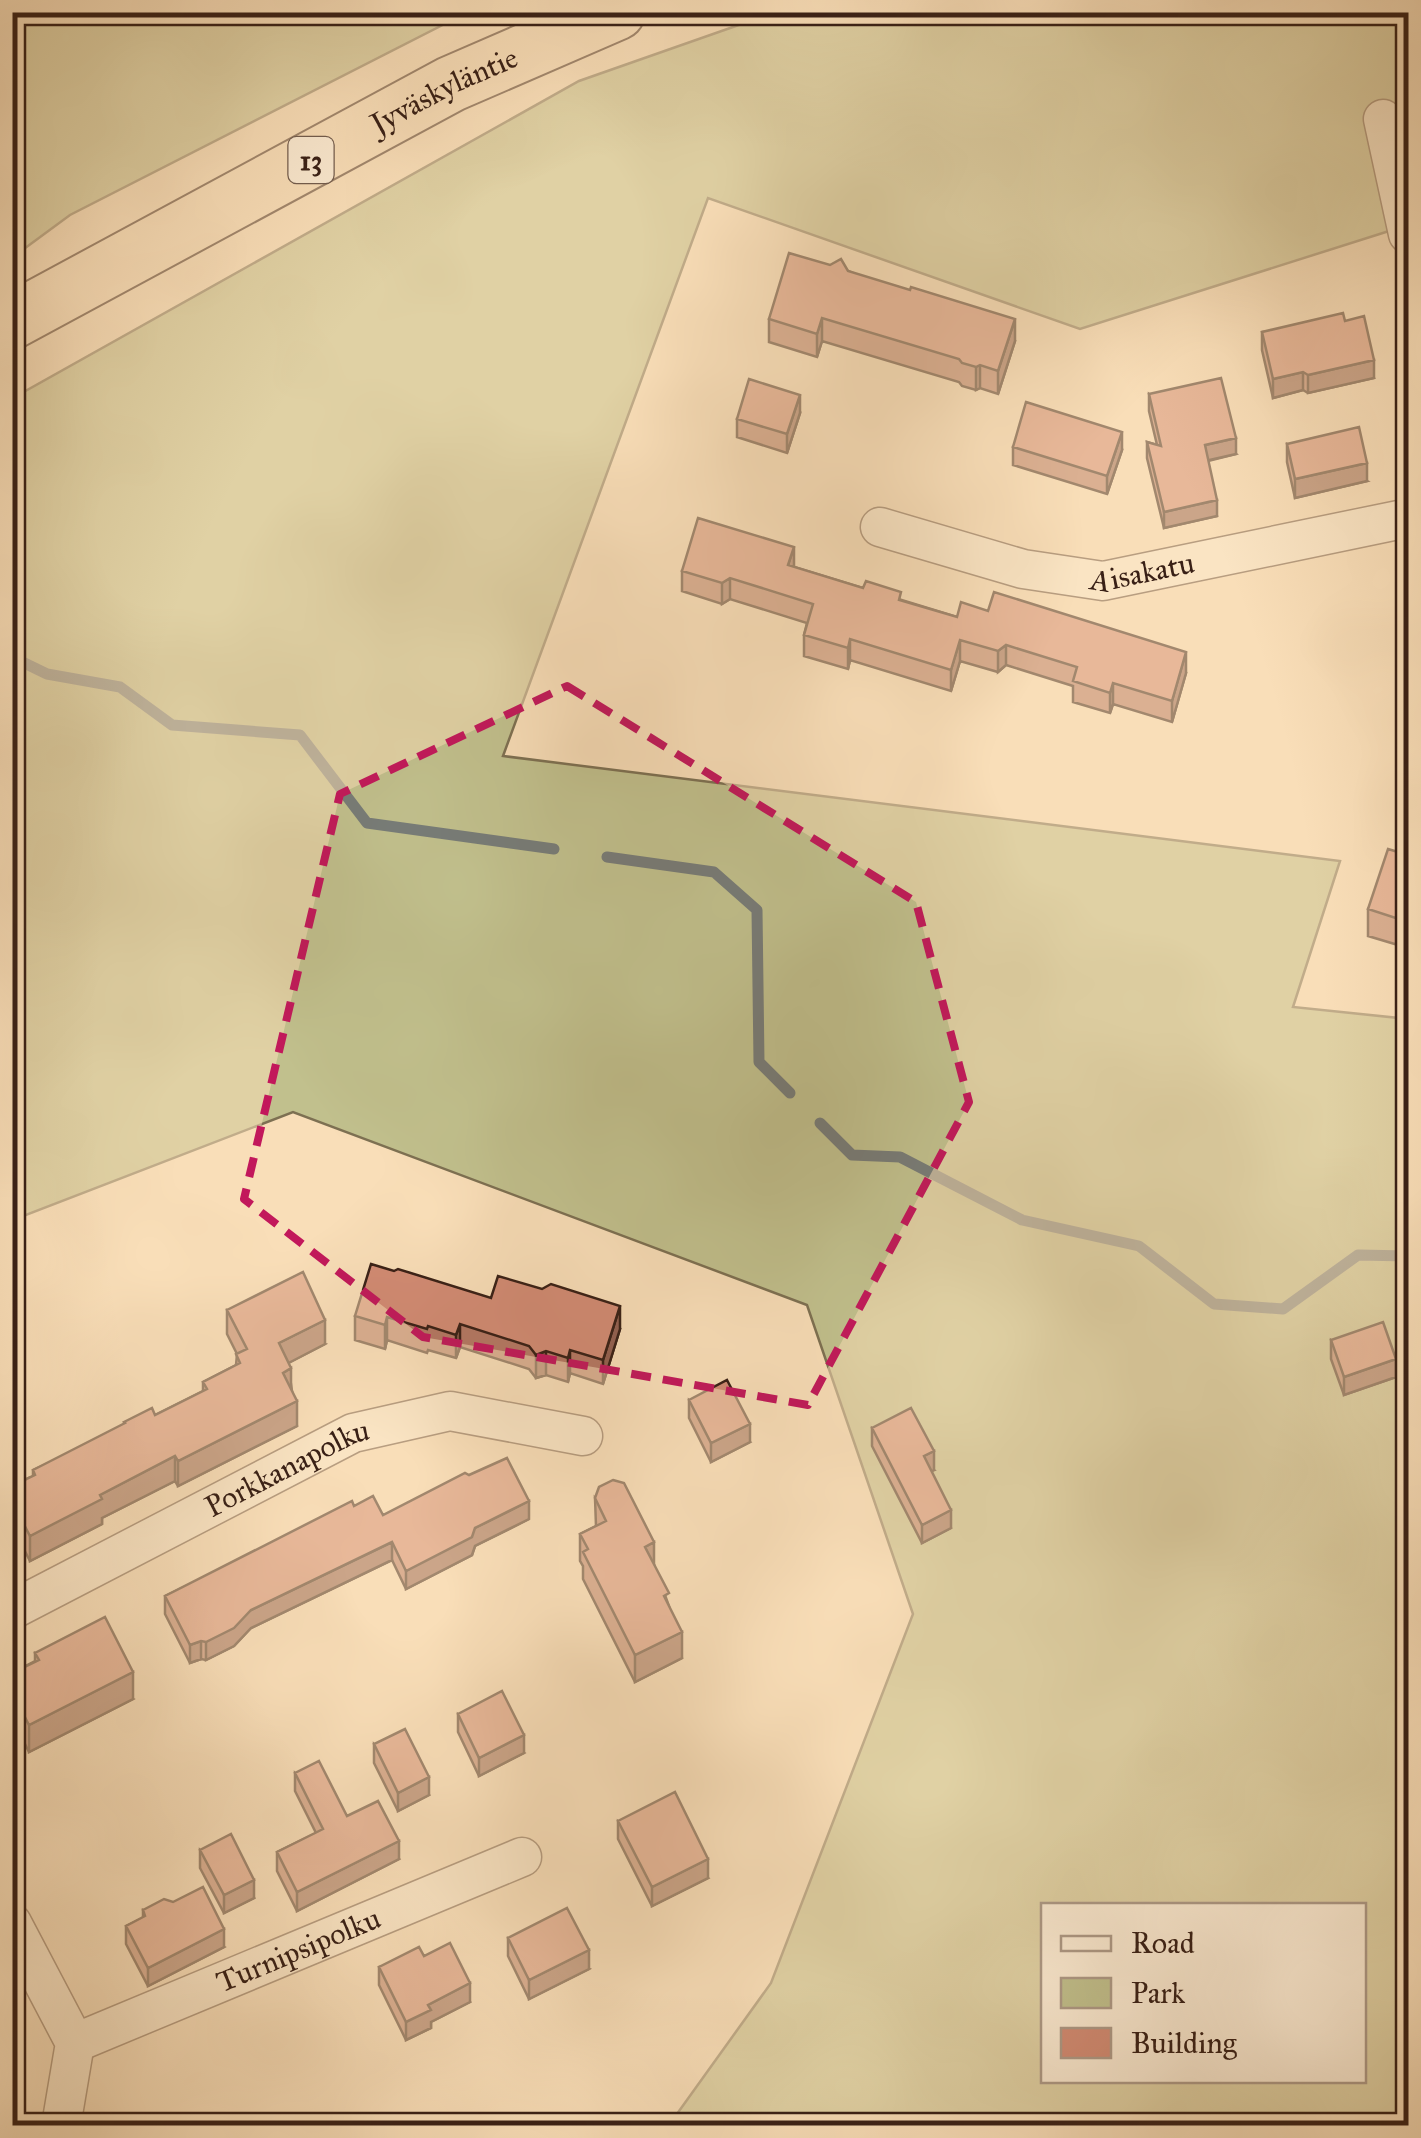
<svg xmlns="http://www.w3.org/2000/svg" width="1421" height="2138" font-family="'IM FELL Great Primer',serif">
<rect width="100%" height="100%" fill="#f9deb8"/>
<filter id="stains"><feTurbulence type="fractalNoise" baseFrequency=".002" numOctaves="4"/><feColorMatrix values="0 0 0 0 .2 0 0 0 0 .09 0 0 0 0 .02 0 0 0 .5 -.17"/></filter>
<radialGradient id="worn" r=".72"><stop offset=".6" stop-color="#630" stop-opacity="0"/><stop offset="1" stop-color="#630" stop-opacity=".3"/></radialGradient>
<path fill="#c1c08d" stroke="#7d7052" stroke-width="2.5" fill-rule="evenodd" d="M 13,12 L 466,12 L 466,13 L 70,215 L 13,257 Z
M 773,13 L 1408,13 L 1408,225 L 1080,329 L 708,198 L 503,756 L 1340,861 L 1293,1007 L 1408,1019 L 1408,2125 L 669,2125 L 771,1983 L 913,1614 L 807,1305 L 293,1112 L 13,1220 L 13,398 L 579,81 ZM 1044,1906 L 1364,1906 L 1364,2080 L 1044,2080 Z"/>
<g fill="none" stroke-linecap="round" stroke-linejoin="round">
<path stroke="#777c78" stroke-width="11" d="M 12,657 L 47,674 L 120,687 L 172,725 L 300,735 L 367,823 L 554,849
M 607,857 L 714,872 L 757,910 L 759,1062 L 790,1093
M 820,1123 L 852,1155 L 900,1157 L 1022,1220 L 1139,1246 L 1214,1304 L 1283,1309 L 1358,1255 L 1408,1256"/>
<g stroke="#69503e" stroke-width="41">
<g id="minor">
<path d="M 1383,119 L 1408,234"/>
<path id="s1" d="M 880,527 L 1023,569 L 1103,581 L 1408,518"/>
<path id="s2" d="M 12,1610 L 353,1433 L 450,1411 L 583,1436"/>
<path d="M 12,1923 L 75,2043 L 61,2126"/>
<path id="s3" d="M 75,2043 L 522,1857"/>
</g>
</g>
<g stroke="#392016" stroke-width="59">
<g id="trunk">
<path id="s4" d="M 12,321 L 451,84 L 617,12"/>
</g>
</g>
<use href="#minor" stroke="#fbead1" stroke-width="38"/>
<use href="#trunk" stroke="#f9deb8" stroke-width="55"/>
</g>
<path fill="#b57864" stroke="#392016" stroke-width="2.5" d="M 848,271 L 1015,341 L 998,394 L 980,388 L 976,390 L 962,386 L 959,382 L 822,341 L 817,357 L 769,342 L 769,319 Z
M 1345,321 L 1374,378 L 1308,393 L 1303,390 L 1273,398 L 1262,350 L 1262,332 Z
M 1149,394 L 1236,454 L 1208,461 L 1217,516 L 1164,528 L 1147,458 L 1147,442 L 1157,445 L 1149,411 Z
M 800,413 L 787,453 L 737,437 L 737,419 Z
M 1287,444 L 1367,481 L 1295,498 L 1287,462 Z
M 1013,447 L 1122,450 L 1107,494 L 1013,465 Z
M 794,567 L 957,617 L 1186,673 L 1172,722 L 1113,704 L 1110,713 L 1073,702 L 1073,686 L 1006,665 L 998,672 L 960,661 L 951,691 L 850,660 L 848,669 L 804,656 L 804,635 L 807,623 L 730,599 L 722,604 L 682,591 L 682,571 Z
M 1408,855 L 1408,948 L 1368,936 L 1368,909 Z
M 491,1298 L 620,1329 L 603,1384 L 570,1373 L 568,1382 L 546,1375 L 536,1378 L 529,1369 L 460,1347 L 456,1358 L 428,1350 L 427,1353 L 387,1340 L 385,1349 L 355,1340 L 355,1316 Z
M 227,1310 L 325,1344 L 288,1363 L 297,1426 L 178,1486 L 175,1481 L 102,1518 L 102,1524 L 30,1561 L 12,1526 L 12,1486 L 33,1476 L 33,1470 L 155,1415 L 203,1391 L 203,1382 L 236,1365 L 237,1354 L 227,1334 Z
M 1331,1340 L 1396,1377 L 1344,1395 L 1331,1359 Z
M 689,1400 L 750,1442 L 711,1462 L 689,1418 Z
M 872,1428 L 934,1470 L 931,1471 L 951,1528 L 922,1543 L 872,1446 Z
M 595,1498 L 654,1565 L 669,1606 L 682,1658 L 635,1682 L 583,1579 L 583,1566 L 580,1561 L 580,1534 L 596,1526 Z
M 354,1506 L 383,1515 L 529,1519 L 475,1546 L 472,1555 L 406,1589 L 392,1560 L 251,1628 L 234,1646 L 206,1660 L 201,1659 L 190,1663 L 165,1614 L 165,1596 Z
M 35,1653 L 133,1699 L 29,1752 L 12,1718 L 12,1673 L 35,1661 Z
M 458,1714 L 524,1753 L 479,1776 L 458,1732 Z
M 374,1744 L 429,1795 L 398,1811 L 374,1763 Z
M 295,1773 L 399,1859 L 297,1911 L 277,1871 L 277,1852 L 316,1833 L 295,1791 Z
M 618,1821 L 708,1878 L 652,1906 L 618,1839 Z
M 200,1850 L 254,1898 L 224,1913 L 200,1868 Z
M 143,1910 L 224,1947 L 148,1986 L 126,1944 L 126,1926 L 143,1918 Z
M 508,1938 L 589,1969 L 529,1999 L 508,1956 Z
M 424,1956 L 470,2002 L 431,2022 L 431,2028 L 406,2040 L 379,1985 L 379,1967 Z"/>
<path fill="#936151" stroke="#392016" stroke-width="2.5" d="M 822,318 L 822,341 L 817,357 L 817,334 Z
M 1015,319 L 1015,341 L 998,394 L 998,371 Z
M 1374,360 L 1374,378 L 1308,393 L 1308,375 Z
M 980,365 L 980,388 L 976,390 L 976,367 Z
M 1303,372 L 1303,390 L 1273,398 L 1273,379 Z
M 800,395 L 800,413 L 787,453 L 787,434 Z
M 1122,432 L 1122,450 L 1107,494 L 1107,476 Z
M 1236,438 L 1236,454 L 1205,461 L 1205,445 Z
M 1367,463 L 1367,481 L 1295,498 L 1295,479 Z
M 1217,500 L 1217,516 L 1164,528 L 1164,512 Z
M 794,547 L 794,568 L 788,565 Z
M 730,578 L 730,599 L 722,604 L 722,583 Z
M 850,639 L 850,660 L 848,669 L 848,648 Z
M 960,640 L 960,661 L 951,691 L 951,670 Z
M 1006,645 L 1006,665 L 998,672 L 998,651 Z
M 1186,652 L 1186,673 L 1172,722 L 1172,701 Z
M 1113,683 L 1113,704 L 1110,713 L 1110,693 Z
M 620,1306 L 620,1329 L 603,1384 L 603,1360 Z
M 387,1317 L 387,1340 L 385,1349 L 385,1325 Z
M 325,1320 L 325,1344 L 279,1368 L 279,1343 Z
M 460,1324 L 460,1347 L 456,1358 L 456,1335 Z
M 570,1350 L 570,1373 L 568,1382 L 568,1358 Z
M 546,1351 L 546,1375 L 536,1378 L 536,1355 Z
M 1396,1359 L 1396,1377 L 1344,1395 L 1344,1377 Z
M 291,1368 L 291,1393 L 283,1373 Z
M 297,1401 L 297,1426 L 178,1486 L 178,1461 Z
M 750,1424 L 750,1442 L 711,1462 L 711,1443 Z
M 934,1451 L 934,1470 L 924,1475 L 924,1456 Z
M 175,1456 L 175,1481 L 102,1518 L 102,1524 L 30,1561 L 30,1536 L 100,1495 Z
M 529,1501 L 529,1519 L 475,1546 L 472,1555 L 406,1589 L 406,1571 L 475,1528 Z
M 951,1510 L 951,1528 L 922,1543 L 922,1525 Z
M 392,1542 L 392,1560 L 251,1628 L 234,1646 L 206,1660 L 206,1642 L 251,1610 Z
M 654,1542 L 654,1569 L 645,1547 Z
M 682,1632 L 682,1658 L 635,1682 L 635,1655 Z
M 201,1641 L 201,1659 L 190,1663 L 190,1645 Z
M 133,1672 L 133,1699 L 29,1752 L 29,1725 Z
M 524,1735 L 524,1753 L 479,1776 L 479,1758 Z
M 429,1777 L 429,1795 L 398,1811 L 398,1793 Z
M 399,1841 L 399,1859 L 297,1911 L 297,1892 Z
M 708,1859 L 708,1878 L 652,1906 L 652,1887 Z
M 254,1880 L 254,1898 L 224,1913 L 224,1895 Z
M 224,1929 L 224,1947 L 148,1986 L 148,1968 Z
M 589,1950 L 589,1969 L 529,1999 L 529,1980 Z
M 470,1983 L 470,2002 L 431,2022 L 431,2028 L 406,2040 L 406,2022 L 428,2005 Z"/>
<path fill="#d28b74" stroke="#392016" stroke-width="2.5" d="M 789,253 L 830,265 L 841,259 L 848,271 L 910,290 L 911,287 L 1015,319 L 998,371 L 980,365 L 976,367 L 962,363 L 959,359 L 822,318 L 817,334 L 769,319 Z
M 1343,313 L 1345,321 L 1364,316 L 1374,360 L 1308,375 L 1303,372 L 1273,379 L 1262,332 Z
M 1221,378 L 1236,438 L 1205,445 L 1217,500 L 1164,512 L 1147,442 L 1161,446 L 1149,394 Z
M 749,379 L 800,395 L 787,434 L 737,419 Z
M 1026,402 L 1122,432 L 1107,476 L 1013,447 Z
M 1359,427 L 1367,463 L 1295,479 L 1287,444 Z
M 698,518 L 794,547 L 788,565 L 863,588 L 866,581 L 901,592 L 899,600 L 957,617 L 961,602 L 988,611 L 994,592 L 1186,652 L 1172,701 L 1113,683 L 1110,693 L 1073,681 L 1077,667 L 1006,645 L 998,651 L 960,640 L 951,670 L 850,639 L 848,648 L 804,635 L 813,604 L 730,578 L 722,583 L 682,571 Z
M 1388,849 L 1408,855 L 1408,922 L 1368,909 Z
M 371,1264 L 394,1271 L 398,1269 L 491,1298 L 498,1276 L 542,1289 L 551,1284 L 620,1306 L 603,1360 L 570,1350 L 568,1358 L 546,1351 L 536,1355 L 529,1346 L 460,1324 L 456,1335 L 428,1326 L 427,1329 L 387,1317 L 385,1325 L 355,1316 Z
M 303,1272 L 325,1320 L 279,1343 L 291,1368 L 283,1373 L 297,1401 L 178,1461 L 175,1456 L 100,1495 L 102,1499 L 30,1536 L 12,1502 L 12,1486 L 35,1475 L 33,1470 L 125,1423 L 124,1422 L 152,1408 L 155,1415 L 207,1389 L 203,1382 L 240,1363 L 236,1354 L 247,1349 L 227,1310 Z
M 1383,1322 L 1396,1359 L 1344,1377 L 1331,1340 Z
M 727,1380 L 750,1424 L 711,1443 L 689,1400 Z
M 911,1408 L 934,1451 L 924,1456 L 951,1510 L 922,1525 L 872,1428 Z
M 507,1458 L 529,1501 L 475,1528 L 472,1537 L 406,1571 L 392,1542 L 251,1610 L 234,1628 L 206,1642 L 201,1641 L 190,1645 L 165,1596 L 352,1501 L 354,1506 L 373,1496 L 383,1515 L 465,1473 L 469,1475 Z
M 613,1480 L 624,1483 L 654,1542 L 645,1547 L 669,1593 L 664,1596 L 682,1632 L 635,1655 L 583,1552 L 588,1549 L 580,1534 L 606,1521 L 595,1498 L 599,1487 Z
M 105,1617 L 133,1672 L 29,1725 L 12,1692 L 12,1673 L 39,1660 L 35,1653 Z
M 502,1691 L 524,1735 L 479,1758 L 458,1714 Z
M 405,1729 L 429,1777 L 398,1793 L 374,1744 Z
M 319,1761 L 347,1816 L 378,1801 L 399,1841 L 297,1892 L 277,1852 L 323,1829 L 295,1773 Z
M 675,1792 L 708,1859 L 652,1887 L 618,1821 Z
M 231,1834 L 254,1880 L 224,1895 L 200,1850 Z
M 203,1887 L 224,1929 L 148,1968 L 126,1926 L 145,1916 L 143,1910 L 164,1899 L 173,1902 Z
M 567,1908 L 589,1950 L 529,1980 L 508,1938 Z
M 450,1943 L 470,1983 L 428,2005 L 431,2010 L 406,2022 L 379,1967 L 419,1947 L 424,1956 Z"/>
<path d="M0 0H1421V2138H0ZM 567,686 L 916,902 L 969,1102 L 808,1405 L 423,1337 L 244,1199 L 340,794 Z" fill="#f9deb8" fill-opacity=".55" fill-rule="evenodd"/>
<path fill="none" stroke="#c2185b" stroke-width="8" stroke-dasharray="20 12" stroke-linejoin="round" d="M 567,686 L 916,902 L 969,1102 L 808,1405 L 423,1337 L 244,1199 L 340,794 Z"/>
<g text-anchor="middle" stroke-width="10" stroke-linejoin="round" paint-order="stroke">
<rect fill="#fbead1" stroke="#735d4e" stroke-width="2.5" x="288.5" y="137" width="45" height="46" rx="8"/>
<g font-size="28" font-weight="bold" fill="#392016">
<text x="311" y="170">13</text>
</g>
<g font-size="30" fill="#392016" stroke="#fbead1">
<text dy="10" stroke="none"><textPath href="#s4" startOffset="490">Jyväskyläntie</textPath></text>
<text dy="10" stroke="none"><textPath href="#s1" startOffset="270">Aisakatu</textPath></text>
<text dy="10" stroke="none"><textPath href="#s2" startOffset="310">Porkkanapolku</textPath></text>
<text dy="10" stroke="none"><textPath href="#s3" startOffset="242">Turnipsipolku</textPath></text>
</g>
</g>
<rect width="1421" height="2138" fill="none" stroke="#f9deb8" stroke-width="50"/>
<rect x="15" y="15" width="1391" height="2108" fill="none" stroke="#392016" stroke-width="5"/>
<rect x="25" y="25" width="1371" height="2088" fill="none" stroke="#392016" stroke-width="2.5"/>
<rect x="1041" y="1903" width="325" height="180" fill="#fbead1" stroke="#ad9986" stroke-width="2.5"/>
<rect x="1061" y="1936" width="50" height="15" fill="#fbead1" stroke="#ad9986" stroke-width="2.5"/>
<text x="1131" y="1953" font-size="30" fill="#392016">Road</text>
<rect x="1061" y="1978" width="50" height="30" fill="#c1c08d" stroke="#ad9986" stroke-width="2.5"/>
<text x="1131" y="2003" font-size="30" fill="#392016">Park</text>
<rect x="1061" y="2028" width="50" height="30" fill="#d28b74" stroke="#ad9986" stroke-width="2.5"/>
<text x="1131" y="2053" font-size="30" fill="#392016">Building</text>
<rect width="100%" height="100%" filter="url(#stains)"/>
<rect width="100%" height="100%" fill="url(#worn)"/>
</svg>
